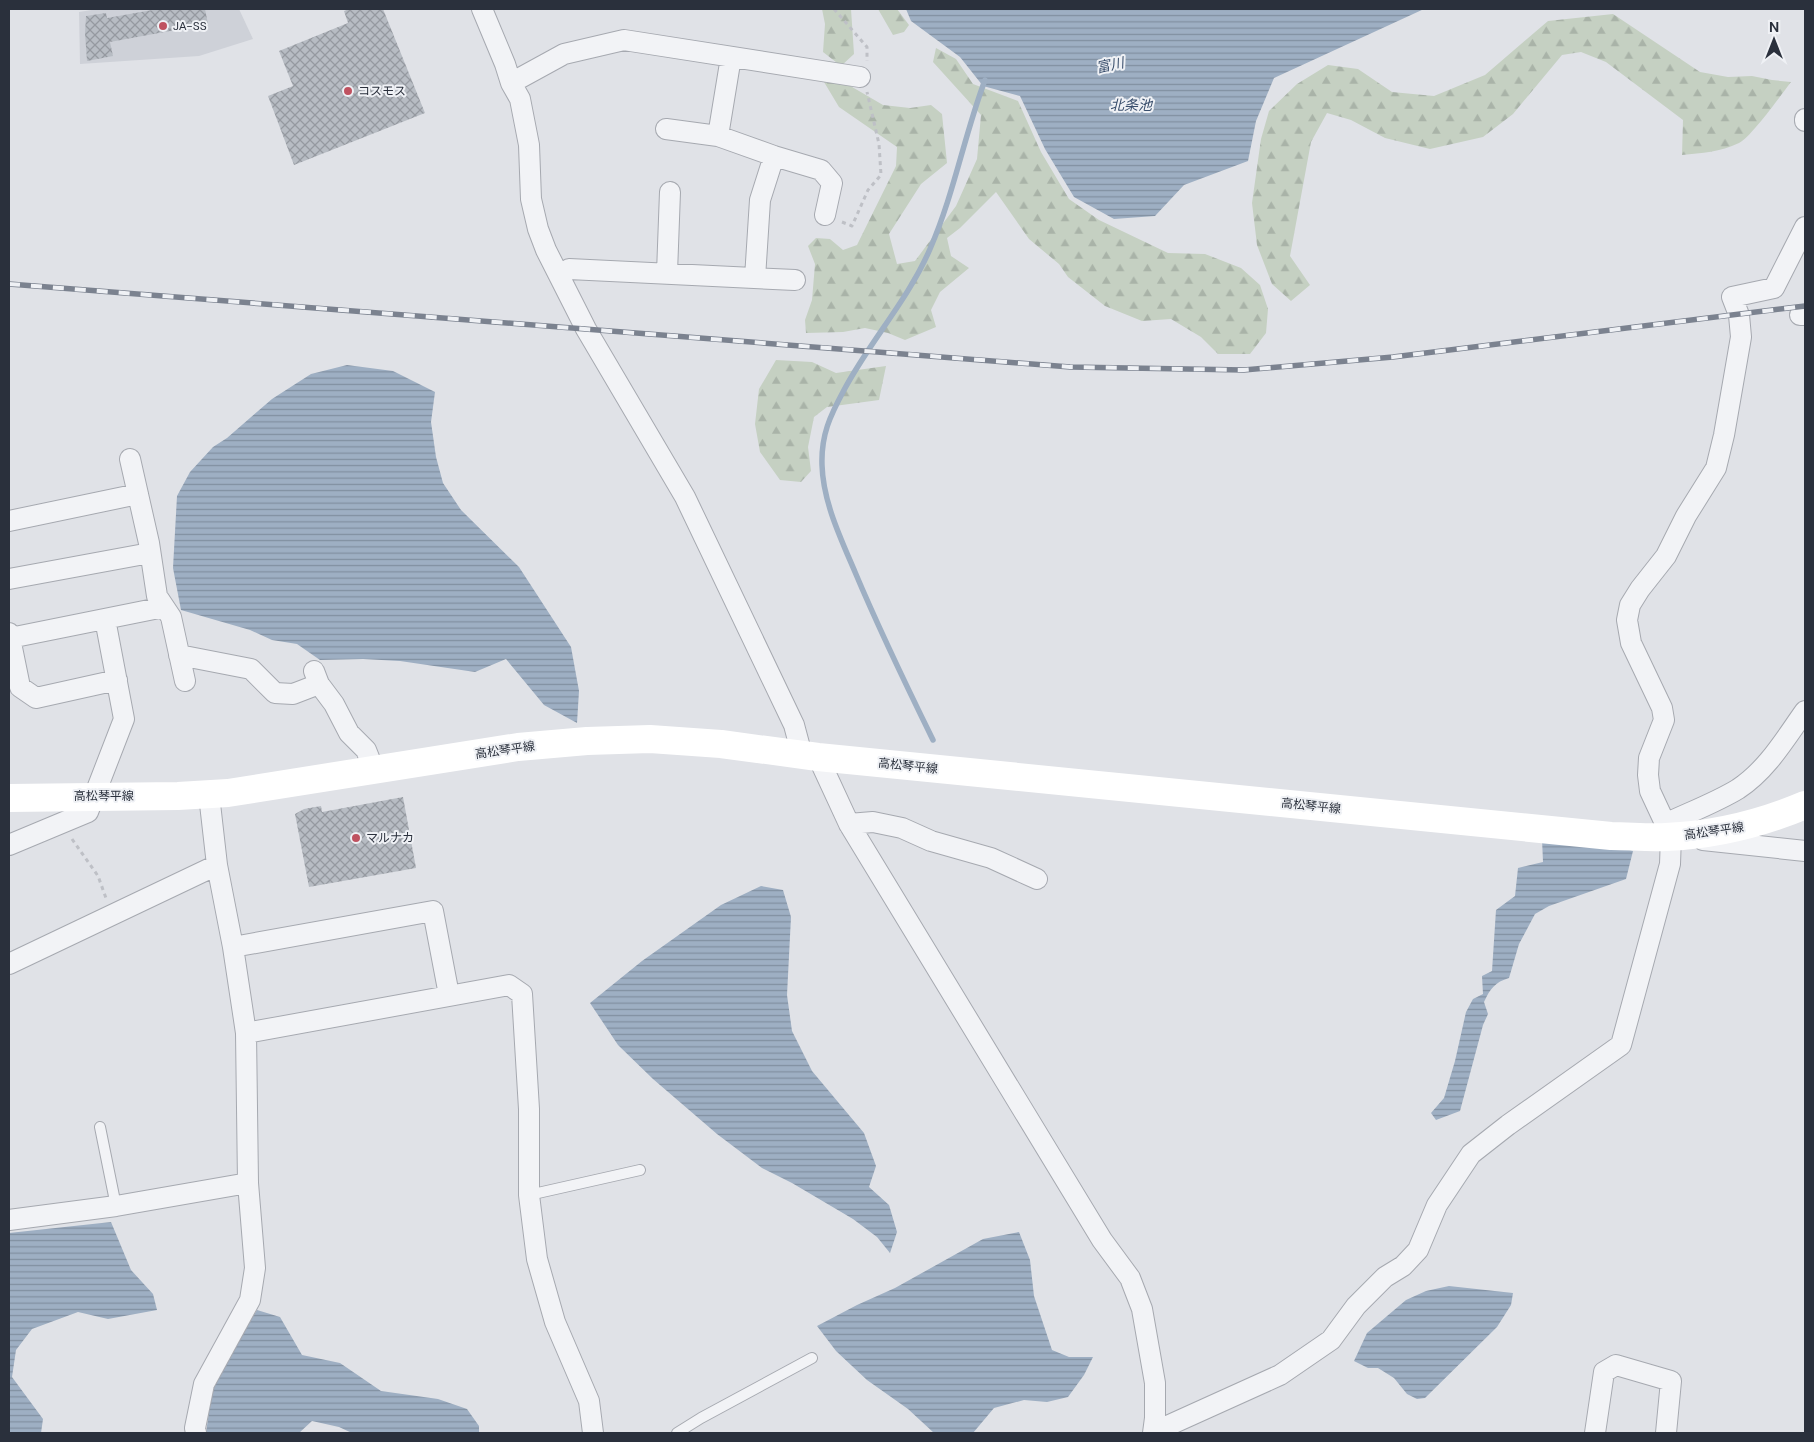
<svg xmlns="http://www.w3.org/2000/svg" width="1814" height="1442" font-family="'DM Sans','Noto Sans JP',sans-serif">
<defs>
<pattern id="forest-firs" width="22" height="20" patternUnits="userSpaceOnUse" patternTransform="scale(1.25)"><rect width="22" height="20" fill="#c5d0c2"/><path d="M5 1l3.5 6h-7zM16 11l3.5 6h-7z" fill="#a9b3a8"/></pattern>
<pattern id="water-rules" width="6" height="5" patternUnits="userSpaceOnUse" patternTransform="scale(1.25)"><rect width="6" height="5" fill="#9eafc3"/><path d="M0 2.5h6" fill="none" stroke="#818fa0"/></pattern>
<pattern id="building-cross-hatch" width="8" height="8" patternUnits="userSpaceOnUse" patternTransform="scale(1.25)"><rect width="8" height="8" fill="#b7bcc3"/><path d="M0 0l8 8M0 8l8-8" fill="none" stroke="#9599a0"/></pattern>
</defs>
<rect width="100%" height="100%" fill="#e0e2e7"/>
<path fill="#ced1d8" d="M 98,9 L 239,9 L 253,39 L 199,56 L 80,64 L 79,12 Z"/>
<path fill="url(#forest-firs)" d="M 822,9 L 851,9 L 854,54 L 841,66 L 823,52 L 825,24 Z
M 878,9 L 897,9 L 909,25 L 904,32 L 893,35 Z
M 1613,14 L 1700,72 L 1728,77 L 1752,76 L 1772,80 L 1791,82 C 1781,95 1751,137 1739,143 C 1720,152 1702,153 1682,155 L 1683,120 L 1606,62 L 1581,52 L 1562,55 L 1513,114 L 1483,137 L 1430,149 L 1385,138 L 1351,120 L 1327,113 L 1311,142 L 1290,256 L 1310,285 L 1291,301 L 1272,284 L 1257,245 L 1252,203 L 1261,139 L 1269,111 L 1297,84 L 1328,65 L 1358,69 L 1392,92 L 1434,96 L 1485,75 L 1548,21 Z
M 936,48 L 956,59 L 973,84 L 1018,101 L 1041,152 L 1069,199 L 1099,220 L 1168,253 L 1205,254 L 1241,268 L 1260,285 L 1268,309 L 1266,333 L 1250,354 L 1218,354 L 1201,337 L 1171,319 L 1142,321 L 1105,306 L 1068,277 L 1059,264 L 1029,239 L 996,192 L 960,228 L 947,238 L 951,256 L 969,268 L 940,292 L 931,310 L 936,327 L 905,340 L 888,333 L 865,328 L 843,332 L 806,333 L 805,320 L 812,300 L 815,264 L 808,246 L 816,238 L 830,239 L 843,250 L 857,245 L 896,166 L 897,147 L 839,107 L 824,82 L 847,84 L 883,105 L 910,108 L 931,105 L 942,114 L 947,163 L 921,184 L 889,234 L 897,264 L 915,261 L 956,206 L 977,159 L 981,115 L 933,62 Z
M 776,360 L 812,362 L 836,373 L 886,366 L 879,400 L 827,407 L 814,417 L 808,447 L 811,471 L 801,482 L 780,480 L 760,452 L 755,424 L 759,389 Z"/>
<path fill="url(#water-rules)" d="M 906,9 L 1424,9 L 1274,78 L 1256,121 L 1248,161 L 1184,185 L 1155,216 L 1114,219 L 1074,197 L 1045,149 L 1020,96 L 983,86 L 960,57 L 911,21 Z
M 347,365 L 393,371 L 435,392 L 431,422 L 436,457 L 443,483 L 461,510 L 519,567 L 571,647 L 579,691 L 577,723 L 544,705 L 506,659 L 475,672 L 400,661 L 363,659 L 320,660 L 297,644 L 272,640 L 250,630 L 181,610 L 173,568 L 177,496 L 190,472 L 213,447 L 227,438 L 272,399 L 311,374 Z
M 1542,839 L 1621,847 L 1633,851 L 1626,879 L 1549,906 L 1535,914 L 1519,944 L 1509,978 C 1495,982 1490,989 1484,1002 L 1488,1014 L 1483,1025 L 1460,1111 L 1436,1120 L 1431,1113 L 1444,1098 L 1455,1061 L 1466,1012 L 1473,999 L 1483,994 L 1482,976 L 1492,971 L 1496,910 L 1515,896 L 1518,868 L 1543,862 Z
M 761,886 L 783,890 L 791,917 L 787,995 L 792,1031 L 812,1071 L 864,1133 L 876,1166 L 869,1187 L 889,1205 L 897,1232 L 890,1253 L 877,1237 L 853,1219 L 792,1183 L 762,1168 L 717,1134 L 653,1079 L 618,1045 L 590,1003 L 642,961 L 721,905 Z
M 111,1222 L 131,1270 L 153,1294 L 157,1310 L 108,1319 L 78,1312 L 32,1329 L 16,1350 L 12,1377 L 43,1419 L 41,1433 L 9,1433 L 9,1233 Z
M 1019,1232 L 1030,1260 L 1034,1296 L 1052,1350 L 1069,1357 L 1093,1357 L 1084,1375 L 1068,1397 L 1047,1402 L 1024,1400 L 994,1408 L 973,1433 L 934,1433 L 908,1409 L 867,1380 L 836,1351 L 817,1326 L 857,1305 L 895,1288 L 983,1239 Z
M 1449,1286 L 1513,1293 L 1511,1305 L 1497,1327 L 1425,1398 L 1417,1399 L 1407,1394 L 1394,1378 L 1378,1368 L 1368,1368 L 1354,1361 L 1367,1333 L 1406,1300 L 1426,1291 Z
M 257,1310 L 280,1317 L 302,1355 L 340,1363 L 381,1391 L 438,1399 L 467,1409 L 479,1426 L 479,1433 L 352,1433 L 339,1427 L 312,1421 L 299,1433 L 206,1433 L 212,1390 L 224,1363 Z"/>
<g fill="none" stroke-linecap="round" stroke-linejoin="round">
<path stroke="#9eafc3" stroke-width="5.5" d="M 933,740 C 906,685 879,629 855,572 C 841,539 823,502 822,465 C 821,435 830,416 844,390 C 870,341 908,300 930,249 C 954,194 964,136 985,80"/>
</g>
<path fill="url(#building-cross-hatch)" d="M 158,9 L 205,9 L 208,24 L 110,42 L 113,56 L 87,61 L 85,33 L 86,16 L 106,13 L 107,18 Z
M 349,9 L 383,9 L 425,113 L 294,165 L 268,96 L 293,86 L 279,51 L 348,23 L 344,11 Z
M 403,797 L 416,868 L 309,887 L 295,814 L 304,809 L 321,806 L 322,812 Z"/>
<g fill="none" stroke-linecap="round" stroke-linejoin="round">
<g stroke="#a6a9b0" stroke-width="12">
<path id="lane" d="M 100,1127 L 116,1206
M 529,1195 L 640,1170
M 677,1433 L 701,1418 L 812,1358"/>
</g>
<g stroke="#a6a9b0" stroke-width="22">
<path id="street" d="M 482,9 L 505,64 L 511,83 L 520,99 L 529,145 L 531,199 L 538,229 L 546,250 L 586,329 L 685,497 L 794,725 L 802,755
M 731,57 L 718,136 L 774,156 L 821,170 L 832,183 L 825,215
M 511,83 L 564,54 L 624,40 L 860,77
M 1805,119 L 1805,121
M 666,129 L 718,136
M 569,269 L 795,280
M 667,273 L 670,192
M 755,278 L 760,200 L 774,156
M 1800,315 L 1805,315
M 130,459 L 149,543 L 157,596 L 171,617 L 185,681
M 9,521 L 138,494
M 9,579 L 150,553
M 9,633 L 20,687 L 36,698 L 117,680
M 10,638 L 164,607
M 179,655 L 251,669 L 275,693 L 293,694 L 319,684
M 314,671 L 319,684 L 334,704 L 349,733 L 366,750 L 374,770
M 818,757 L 849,824 L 1102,1240 L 1130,1278 L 1142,1309 L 1155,1383 L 1155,1418 L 1153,1433
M 849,824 L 873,822 L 902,828 L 931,841 L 991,858 L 1037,879
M 1665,824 C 1688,813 1717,802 1738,789 C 1767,770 1785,739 1805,711
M 1703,840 L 1805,851
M 9,845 L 88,812 L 124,719 L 105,619
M 233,947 L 433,911 L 449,995
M 9,964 L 217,865
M 246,1033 L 509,985 L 522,994 L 529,1109 L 529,1195 L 537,1259 L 555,1322 L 589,1401 L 593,1433
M 9,1220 L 116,1206 L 248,1183
M 196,1433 L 195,1428 L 204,1384 L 250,1300 L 255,1268 L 248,1183 L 246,1033 L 233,947 L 217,865 L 209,795
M 1156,1433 L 1165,1427 L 1280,1375 L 1331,1340 L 1356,1306 L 1385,1277 L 1403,1266 L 1418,1250 L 1437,1205 L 1471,1154 L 1508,1125 L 1621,1045 L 1670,864 L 1671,836 L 1650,791 L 1648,775 L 1649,758 L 1664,720 L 1662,708 L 1631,643 L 1627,620 L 1630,605 L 1640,589 L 1666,556 L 1686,516 L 1716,468 L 1724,435 L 1741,337 L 1739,315 L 1732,297 L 1774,288 L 1805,227
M 1595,1433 L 1604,1372 L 1616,1365 L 1671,1381 L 1666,1433"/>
</g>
<path stroke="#bec0c6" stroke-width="3" stroke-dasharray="4 4" stroke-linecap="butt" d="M 834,9 L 867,47 L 867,61
M 842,222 L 852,226 L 868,190 L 881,175 L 879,144 L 867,92
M 72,839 L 98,876 L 106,898"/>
<use href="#lane" stroke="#f2f3f6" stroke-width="10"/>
<use href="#street" stroke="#f2f3f6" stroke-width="20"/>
<path stroke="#fff" stroke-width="28" d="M 9,798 L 178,796 L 228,793 L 518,747 L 587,741 L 650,739 L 721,744 L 818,757 L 1611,836 C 1629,836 1648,838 1666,837 C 1715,835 1760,824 1805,805"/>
<g stroke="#7b828f" stroke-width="5.5">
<path id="rail" d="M 9,284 L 1070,367 L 1244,370 L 1393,357 L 1805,306"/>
</g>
<use href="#rail" stroke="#eff1f5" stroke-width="4" stroke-dasharray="11" stroke-linecap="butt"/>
</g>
<g fill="#bf5260" stroke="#eff1f5" stroke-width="2">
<circle cx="163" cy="26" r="5"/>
<circle cx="348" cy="91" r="5"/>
<circle cx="356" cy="838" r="5"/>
</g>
<g text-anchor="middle" stroke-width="4" stroke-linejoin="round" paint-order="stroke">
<g font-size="12" fill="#2a303c" stroke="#eff1f5" text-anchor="start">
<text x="173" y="30">JA-SS</text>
<text x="358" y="95">コスモス</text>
<text x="366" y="842">マルナカ</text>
</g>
<g font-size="12" fill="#2a303c" stroke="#eff1f5">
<text transform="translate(505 750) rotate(-8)" y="4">高松琴平線</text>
<text transform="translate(908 766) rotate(6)" y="4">高松琴平線</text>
<text x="104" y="800">高松琴平線</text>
<text transform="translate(1311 806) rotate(6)" y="4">高松琴平線</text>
<text transform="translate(1714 831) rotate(-8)" y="4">高松琴平線</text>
</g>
<g font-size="14" font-style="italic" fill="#394e6c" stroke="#eff1f5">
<text transform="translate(1110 65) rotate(-12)" y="5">富川</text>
<text x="1131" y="110">北条池</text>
</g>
</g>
<rect width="1814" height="1442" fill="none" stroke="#2a303c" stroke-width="20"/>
<g transform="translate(1774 40)" stroke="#eff1f5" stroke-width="4" paint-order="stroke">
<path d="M0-4L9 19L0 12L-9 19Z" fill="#2a303c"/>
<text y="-8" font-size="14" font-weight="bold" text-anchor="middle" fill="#2a303c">N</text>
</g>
</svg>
